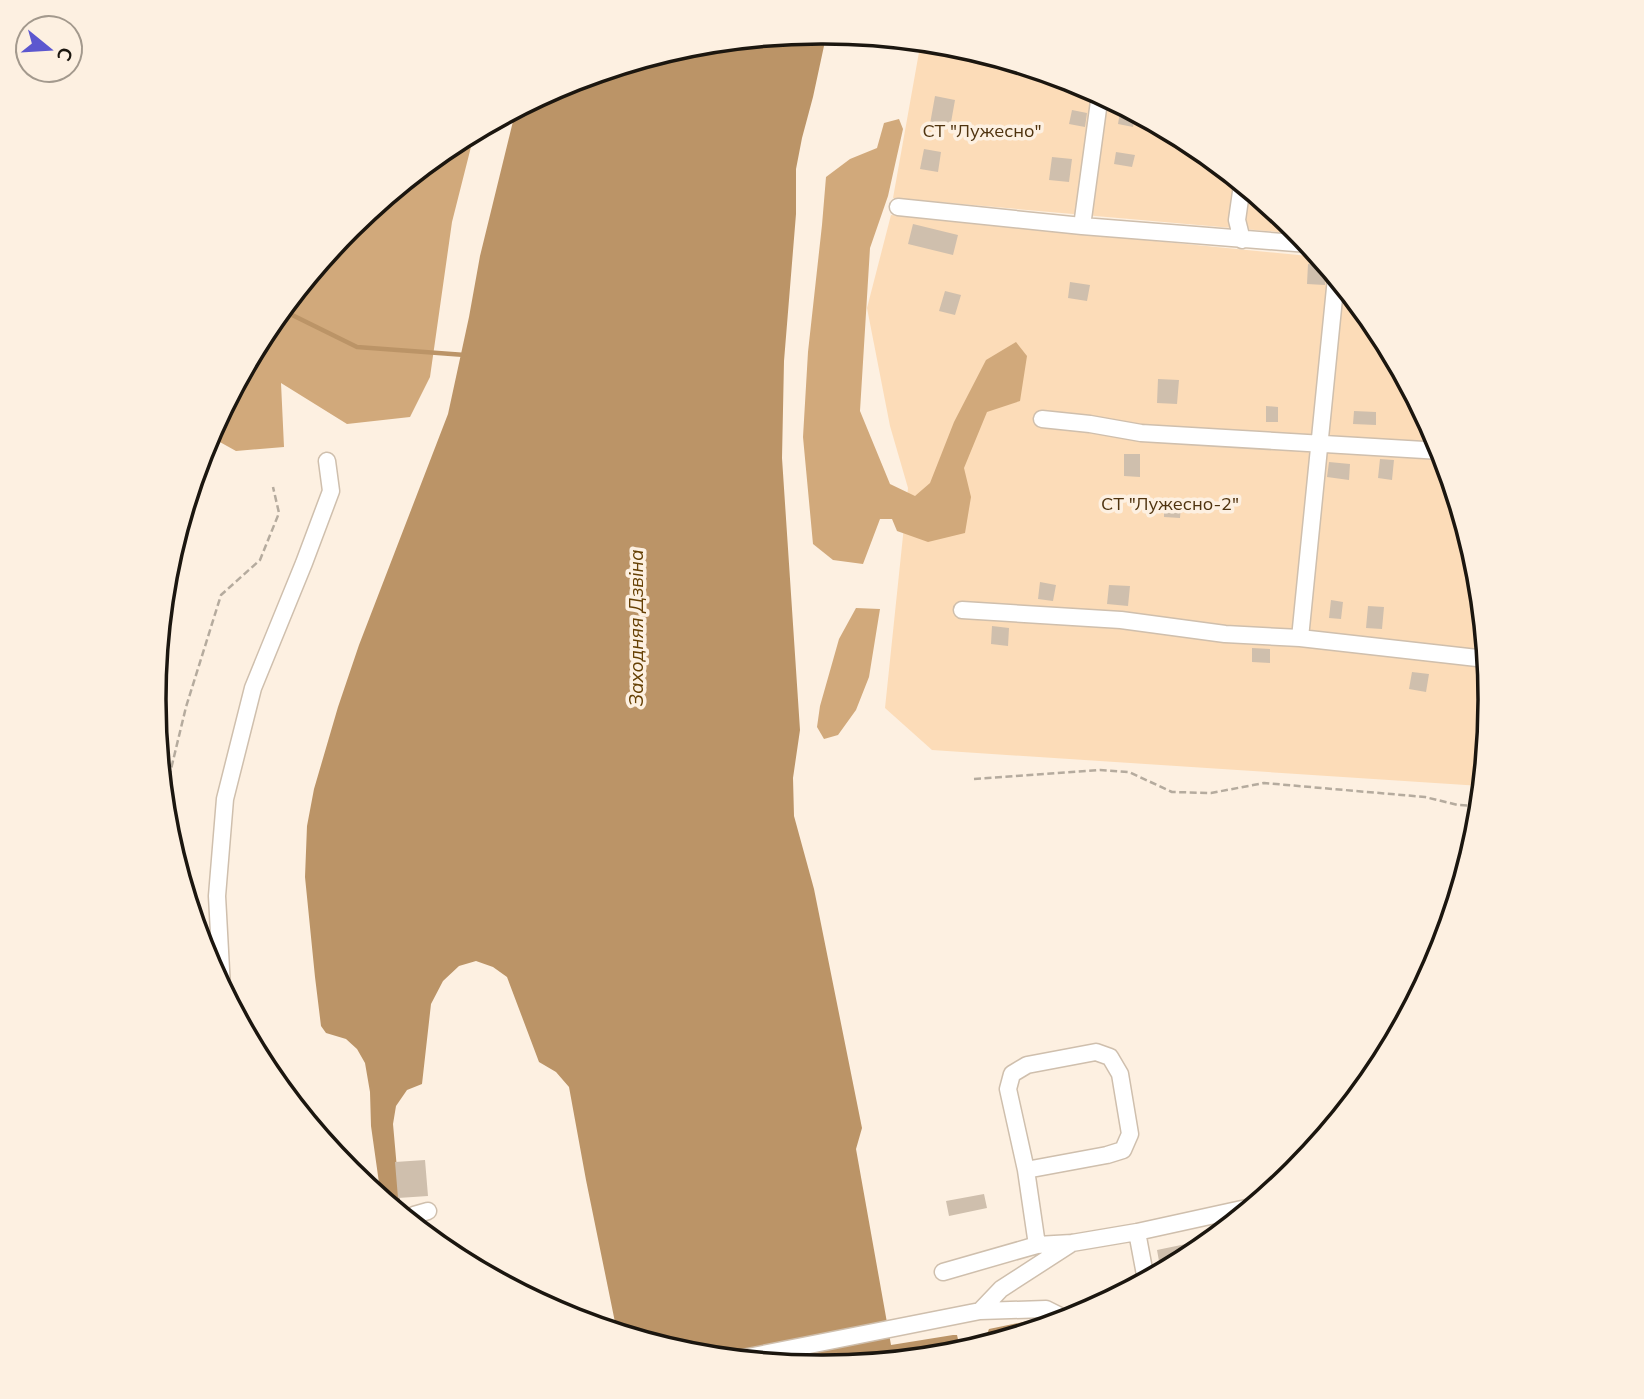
<svg xmlns="http://www.w3.org/2000/svg" width="1644" height="1399" font-family="Mulish,sans-serif">
<rect width="100%" height="100%" fill="#fdf0e1"/>
<path fill="#fcdcb8" d="M 921,41 L 953,44 L 1078,83 L 1193,144 L 1295,227 L 1300,234 L 893,198 Z
M 891,215 L 1319,257 L 1378,329 L 1439,444 L 1477,570 L 1490,700 L 1481,786 L 932,750 L 885,708 L 908,488 L 890,426 L 867,308 Z"/>
<path fill="#d1a97b" d="M 899,119 L 903,129 L 888,196 L 870,248 L 860,411 L 890,484 L 915,496 L 930,483 L 954,422 L 986,360 L 1016,342 L 1027,356 L 1020,401 L 987,412 L 964,468 L 971,497 L 965,533 L 928,542 L 897,531 L 892,519 L 880,519 L 863,564 L 833,560 L 813,544 L 803,437 L 808,352 L 822,225 L 826,177 L 850,159 L 877,148 L 884,123 Z
M 475,131 L 452,222 L 430,377 L 410,417 L 347,424 L 281,383 L 284,447 L 236,451 L 209,436 L 267,328 L 350,227 L 451,144 Z
M 856,608 L 880,609 L 869,677 L 856,710 L 838,735 L 824,739 L 817,727 L 820,706 L 839,639 Z"/>
<path fill="#bb9467" d="M 822,32 L 827,32 L 813,97 L 802,138 L 796,169 L 796,214 L 784,361 L 782,458 L 800,730 L 793,778 L 794,816 L 814,889 L 862,1128 L 856,1149 L 891,1345 L 953,1335 L 957,1335 L 961,1352 L 952,1355 L 822,1367 L 691,1355 L 617,1332 L 586,1180 L 569,1087 L 556,1072 L 539,1062 L 507,977 L 493,967 L 476,961 L 459,966 L 443,981 L 431,1004 L 422,1084 L 407,1090 L 396,1106 L 393,1124 L 401,1214 L 381,1197 L 371,1126 L 370,1092 L 365,1063 L 357,1049 L 346,1039 L 326,1033 L 321,1026 L 315,977 L 305,877 L 307,826 L 314,789 L 338,707 L 359,645 L 448,414 L 469,317 L 480,256 L 516,109 L 567,82 L 692,44 Z
M 1047,1317 L 1063,1321 L 990,1343 L 987,1334 L 989,1329 Z"/>
<g fill="none" stroke-linecap="round" stroke-linejoin="round">
<path stroke="#bb9467" stroke-width="4.5" d="M 282,310 L 357,347 L 465,355"/>
</g>
<path fill="#cfbfad" d="M 935,96 L 955,100 L 950,128 L 930,124 Z
M 1121,106 L 1136,113 L 1133,127 L 1118,124 Z
M 1072,110 L 1087,113 L 1085,127 L 1069,124 Z
M 924,149 L 941,152 L 938,172 L 920,169 Z
M 1116,152 L 1135,155 L 1132,167 L 1114,164 Z
M 1052,157 L 1072,159 L 1069,182 L 1049,180 Z
M 913,224 L 958,235 L 953,255 L 908,244 Z
M 1308,264 L 1327,266 L 1325,285 L 1307,284 Z
M 1070,282 L 1090,285 L 1087,301 L 1068,298 Z
M 945,291 L 961,295 L 955,315 L 939,311 Z
M 1158,379 L 1179,380 L 1177,404 L 1157,403 Z
M 1266,406 L 1278,407 L 1278,422 L 1266,422 Z
M 1354,411 L 1376,412 L 1376,425 L 1353,424 Z
M 1124,454 L 1140,454 L 1140,477 L 1124,476 Z
M 1380,459 L 1394,460 L 1392,480 L 1378,478 Z
M 1329,462 L 1350,464 L 1349,480 L 1327,477 Z
M 1164,506 L 1181,506 L 1180,518 L 1164,517 Z
M 1040,582 L 1056,585 L 1053,601 L 1038,599 Z
M 1109,585 L 1130,586 L 1128,606 L 1107,604 Z
M 1331,600 L 1343,602 L 1341,619 L 1329,618 Z
M 1368,606 L 1384,607 L 1382,629 L 1366,628 Z
M 992,626 L 1009,628 L 1008,646 L 991,644 Z
M 1252,648 L 1270,649 L 1270,663 L 1252,662 Z
M 1412,672 L 1429,674 L 1426,692 L 1409,689 Z
M 425,1160 L 428,1196 L 398,1198 L 395,1162 Z
M 984,1194 L 987,1208 L 949,1216 L 946,1201 Z
M 1186,1244 L 1189,1257 L 1161,1272 L 1157,1250 Z"/>
<g fill="none" stroke-linecap="round" stroke-linejoin="round">
<g stroke="#cfbfad" stroke-width="19">
<path id="minor" d="M 898,207 L 1082,226 L 1308,244
M 1082,226 L 1100,94
M 1242,240 L 1237,220 L 1242,185
M 1042,419 L 1090,424 L 1141,433 L 1441,451
M 962,610 L 1121,620 L 1225,634 L 1300,638 L 1486,659
M 1300,638 L 1336,278
M 222,988 L 217,896 L 225,799 L 253,688 L 304,563 L 331,491 L 327,461
M 1026,1170 L 1107,1155 L 1123,1150 L 1130,1134 L 1120,1074 L 1110,1057 L 1096,1052 L 1027,1065 L 1012,1074 L 1008,1089 L 1026,1170 L 1037,1245
M 415,1225 L 414,1215 L 428,1211
M 1137,1232 L 1146,1280
M 943,1272 L 1037,1245 L 1072,1243 L 1137,1232 L 1251,1207
M 980,1311 L 1046,1309 L 1068,1320
M 738,1359 L 980,1311 L 1001,1289 L 1072,1243"/>
</g>
<path stroke="#b5ab9e" stroke-width="2.5" stroke-dasharray="7 3.5" stroke-linecap="butt" d="M 974,779 L 1100,770 L 1129,772 L 1172,792 L 1211,793 L 1264,783 L 1425,797 L 1458,805 L 1480,806
M 164,798 L 186,707 L 221,595 L 260,560 L 279,513 L 273,487"/>
<use href="#minor" stroke="#fff" stroke-width="16"/>
</g>
<g text-anchor="middle" stroke-width="7" stroke-linejoin="round" paint-order="stroke">
<g font-size="18" fill="#4f330f" stroke="#fdf0e1">
<text x="982" y="137">СТ "Лужесно"</text>
<text x="1170" y="510">СТ "Лужесно-2"</text>
</g>
<g font-size="19" font-style="italic" fill="#664004" stroke="#fdf0e1">
<text transform="translate(636 628) rotate(-90)" y="7">Заходняя Дзвіна</text>
</g>
</g>
<path d="M0 0H1644V1399H0ZM821 44H823A655 655 0 0 1 1478 699V700A655 655 0 0 1 823 1355H821A655 655 0 0 1 166 700V699A655 655 0 0 1 821 44Z" fill="#fdf0e1" fill-rule="evenodd"/>
<path fill="none" stroke="#1b160f" stroke-width="3.5" d="M821 44H823A655 655 0 0 1 1478 699V700A655 655 0 0 1 823 1355H821A655 655 0 0 1 166 700V699A655 655 0 0 1 821 44Z"/>
<g transform="translate(49 49) rotate(108)"><circle r="33" fill="#fdf0e1" stroke="#a3998d" stroke-width="2"/>
<path d="M0-5L12 26L0 18L-12 26Z" fill="#5c57cf"/>
<text y="-10" font-size="19" font-weight="bold" text-anchor="middle" fill="#1b160f">С</text>
</g>
</svg>
